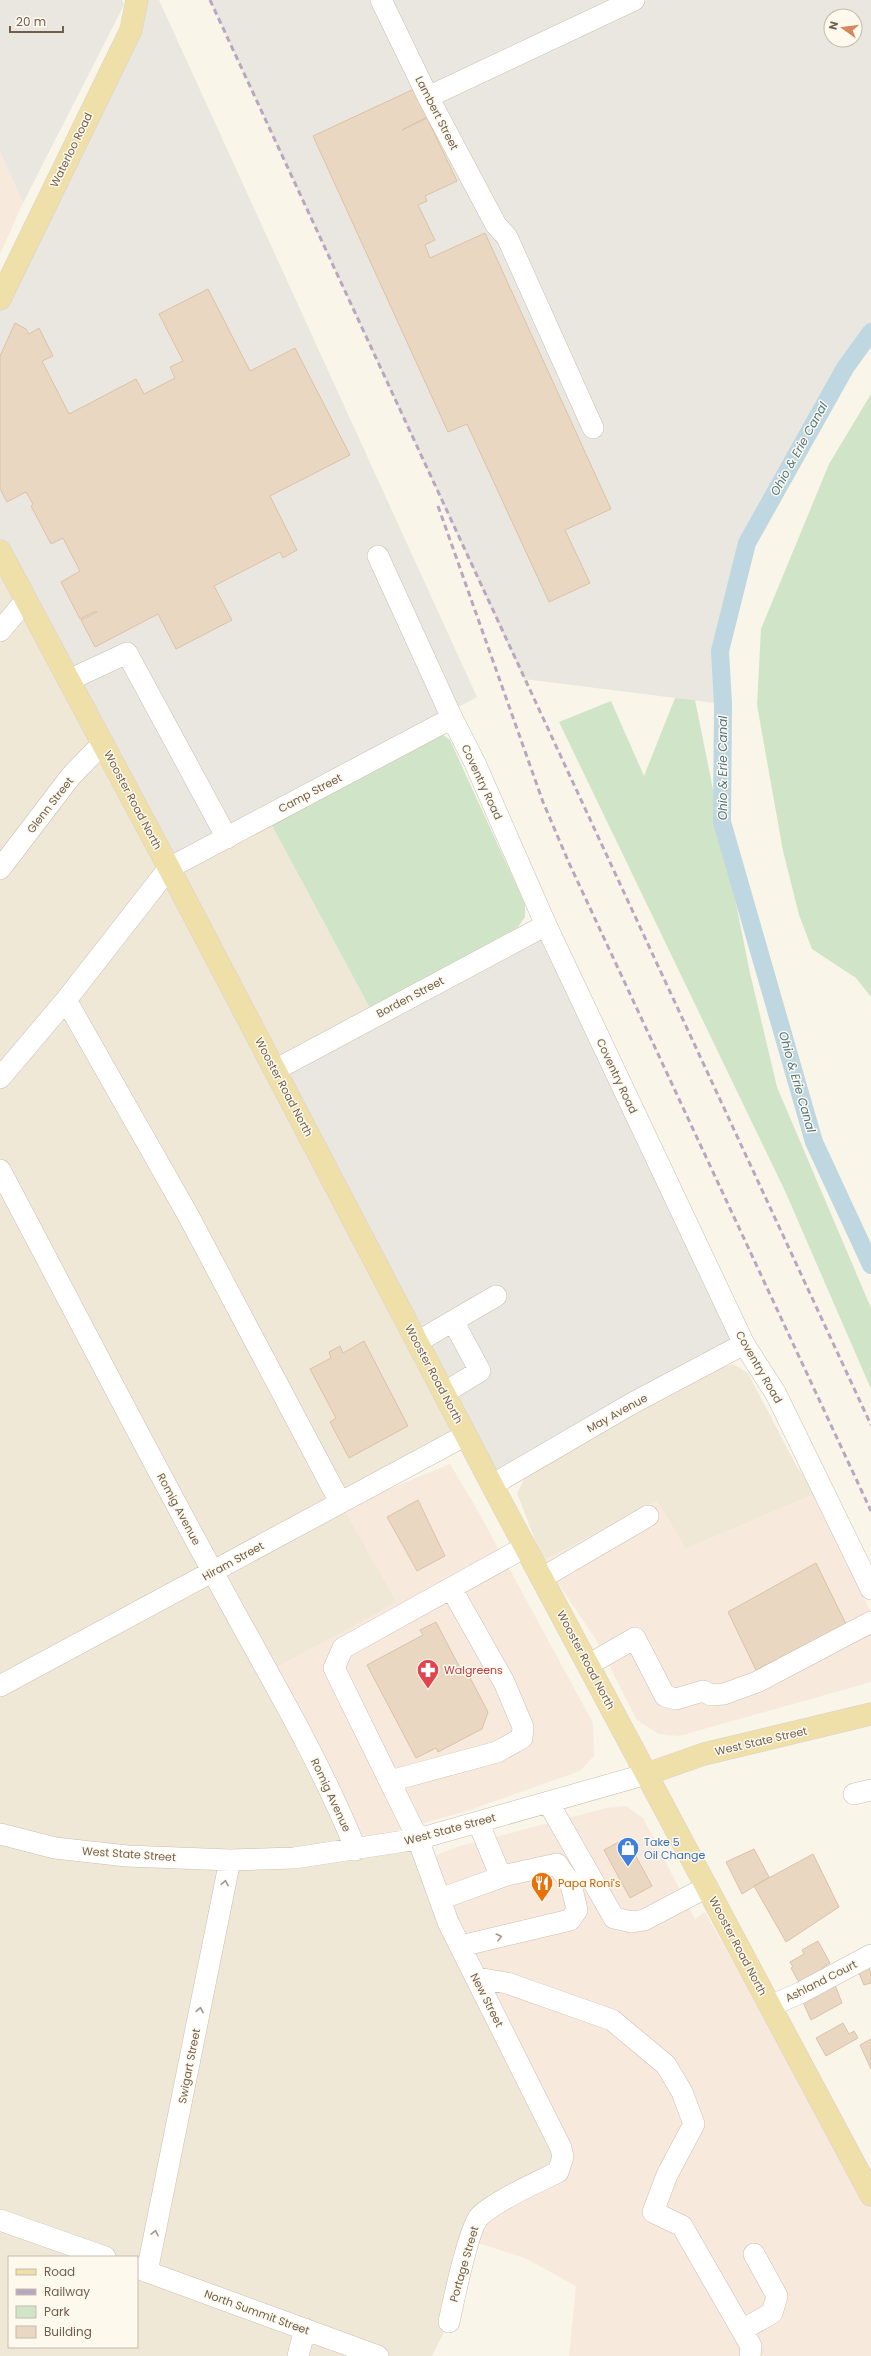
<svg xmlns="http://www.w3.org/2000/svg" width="871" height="2356" font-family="Poppins,sans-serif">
<rect width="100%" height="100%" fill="#f9f5e8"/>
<path fill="#f0e8d7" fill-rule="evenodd" d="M 0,551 L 466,1435 L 340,1502 L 397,1602 L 356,1850 L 418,1839 L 563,2157 L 493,2206 L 449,2322 L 432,2356 L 0,2356 ZM 9,2257 L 137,2257 L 137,2347 L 9,2347 Z
M 269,820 L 372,1012 L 277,1062 L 175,871 Z
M 733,1364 L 748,1373 L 797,1467 L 817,1493 L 686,1549 L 657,1501 L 543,1561 L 517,1493 L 526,1476 L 706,1372 Z"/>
<path fill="#f8e9dd" d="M 0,151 L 23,203 L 0,254 Z
M 450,1464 L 478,1511 L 593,1723 L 594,1756 L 580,1771 L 467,1811 L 356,1842 L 273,1669 L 397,1602 L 343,1508 Z
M 817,1493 L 871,1613 L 871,1682 L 679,1736 L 659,1734 L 637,1720 L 595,1638 L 543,1561 L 657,1501 L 686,1549 Z
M 626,1806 L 643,1818 L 695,1919 L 705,1912 L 871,2206 L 871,2356 L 569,2356 L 576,2286 L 525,2258 L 475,2242 L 484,2220 L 563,2173 L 432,1867 L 437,1855 L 457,1847 L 606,1808 Z"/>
<path fill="#eae7e1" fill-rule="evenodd" d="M 0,0 L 122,0 L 124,5 L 23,203 L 0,151 Z
M 148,0 L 159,0 L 477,697 L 171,862 L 0,539 L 0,298 Z
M 210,0 L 871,0 L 871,332 L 845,368 L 747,543 L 720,651 L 723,704 L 524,679 ZM 831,16 L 855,16 L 855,40 L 831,40 Z
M 539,937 L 736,1339 L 493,1474 L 278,1071 Z"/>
<path fill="#d0e5c8" d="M 871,394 L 871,997 L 856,978 L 812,949 L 799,915 L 783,851 L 757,705 L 761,629 L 829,464 Z
M 675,698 L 695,700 L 750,973 L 777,1087 L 871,1308 L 871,1389 L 785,1191 L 559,722 L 611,701 L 644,776 Z
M 439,732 L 450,740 L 525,904 L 525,917 L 518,927 L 372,1012 L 269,820 Z"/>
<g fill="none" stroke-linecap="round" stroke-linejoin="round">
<path stroke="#bed7e1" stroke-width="18" d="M 871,332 L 845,368 L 747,543 L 720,651 L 723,704 L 722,822 L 814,1142 L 871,1265"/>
</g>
<path fill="#e9d7c1" stroke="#dcc2a5" d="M 414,89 L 427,117 L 402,130 L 427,118 L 457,181 L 425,196 L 427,201 L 418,205 L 435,240 L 425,245 L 430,258 L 485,233 L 611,509 L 565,530 L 590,583 L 549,602 L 467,424 L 448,432 L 313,136 Z
M 208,289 L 250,371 L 295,348 L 350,455 L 270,496 L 297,550 L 283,558 L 280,552 L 214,586 L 232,620 L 176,649 L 158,614 L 95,647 L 81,620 L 97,612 L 96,611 L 80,619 L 61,582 L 80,571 L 63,538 L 51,544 L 31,506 L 33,504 L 26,492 L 7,502 L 0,489 L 0,356 L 15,323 L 26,329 L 29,334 L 39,328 L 53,356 L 42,361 L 69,414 L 136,379 L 144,394 L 175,378 L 170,367 L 183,361 L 159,314 Z
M 364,1341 L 408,1426 L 349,1458 L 330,1422 L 336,1418 L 310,1369 L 331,1358 L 329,1352 L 340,1346 L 343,1353 Z
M 418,1500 L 445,1556 L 417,1571 L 387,1517 Z
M 816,1563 L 846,1624 L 756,1670 L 728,1612 Z
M 436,1622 L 460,1668 L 464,1666 L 488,1712 L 482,1729 L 438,1752 L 436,1748 L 416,1758 L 367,1665 L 423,1635 L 420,1630 Z
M 626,1838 L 652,1886 L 630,1898 L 604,1850 Z
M 754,1849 L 769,1877 L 742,1894 L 726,1862 Z
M 813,1854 L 839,1907 L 786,1942 L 754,1886 Z
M 818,1941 L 830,1963 L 822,1968 L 825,1973 L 801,1986 L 791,1968 L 793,1967 L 790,1962 L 804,1954 L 802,1950 Z
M 868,1966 L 871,1973 L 871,1983 L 864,1985 L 858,1971 Z
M 835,1985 L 842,2003 L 811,2020 L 802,2000 Z
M 843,2023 L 849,2034 L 854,2031 L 858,2038 L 826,2056 L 816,2038 Z
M 871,2039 L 871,2069 L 860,2045 Z"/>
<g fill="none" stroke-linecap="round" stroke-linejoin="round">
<g stroke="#cabeaf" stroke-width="22">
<path id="minor" d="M 381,0 L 428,97 L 496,225 L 507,237 L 593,428
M 428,97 L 634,0
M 378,556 L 452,718 L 475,763 L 546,925 L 744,1344 L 776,1394 L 871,1589
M 0,631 L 26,600
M 69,680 L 127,653 L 227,838
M 0,869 L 71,776 L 103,743
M 66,1000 L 188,1215 L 340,1502
M 275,1070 L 546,925
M 0,1078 L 66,1000 L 169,868 L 452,718
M 0,1170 C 71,1304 140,1439 213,1572 C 262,1664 317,1753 356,1850
M 453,1321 L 496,1296
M 417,1342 L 453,1321 L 480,1371 L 444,1393
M 492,1485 L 631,1404 L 744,1344
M 542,1578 L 648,1516
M 588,1665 L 635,1638 L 665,1696 L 676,1699 L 703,1691 L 711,1695 L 724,1694 L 757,1682 L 871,1622
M 0,1686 L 466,1435
M 390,1781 L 497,1752 L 522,1738 L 523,1727 L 504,1682 L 451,1588
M 854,1794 L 871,1790
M 548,1802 L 614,1918 L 632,1922 L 644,1920 L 707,1887
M 478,1822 L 501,1877
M 0,1834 L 55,1848 L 127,1856 L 230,1860 L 294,1858 L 418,1839 L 647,1774
M 440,1899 L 507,1875 L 557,1864 L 571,1884 L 577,1910 L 570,1920 L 461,1946
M 477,1978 L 507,1983 L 612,2020 L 666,2065 L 682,2092 L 694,2124 L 667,2175 L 653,2212 L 682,2226 L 751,2346 L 750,2356
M 770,2006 L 800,1993 L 871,1955
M 0,2220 L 105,2257
M 137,2268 L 378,2356
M 147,2272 L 230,1860
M 449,2322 C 453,2303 469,2226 480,2216 C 497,2200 536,2183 558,2172 L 563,2157 L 561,2148 L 448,1922 L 418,1839 L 334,1668 L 343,1648 L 525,1547
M 742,2330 L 772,2313 L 777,2296 L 754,2254
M 298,2356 L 305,2329"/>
</g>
<g stroke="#d7d2ce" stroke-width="23">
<path id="major" d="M 0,299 L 131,30 L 137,0
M 0,551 L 169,868 L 492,1485 L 871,2195
M 647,1774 L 704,1754 L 871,1714"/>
</g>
<use href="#minor" stroke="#fff" stroke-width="21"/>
<use href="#major" stroke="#efdfa9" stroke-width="22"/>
<path stroke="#b9a7c2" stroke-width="3" stroke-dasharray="6 4" stroke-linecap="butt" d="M 210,0 L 871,1425
M 438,506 L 543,802 L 569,863 L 871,1511"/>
</g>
<defs><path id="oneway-chevron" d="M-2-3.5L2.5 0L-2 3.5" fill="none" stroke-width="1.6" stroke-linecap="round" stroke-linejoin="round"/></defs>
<g stroke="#a2978d">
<use href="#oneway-chevron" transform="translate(225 1883) rotate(-79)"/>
<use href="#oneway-chevron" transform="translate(499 1937) rotate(-14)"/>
<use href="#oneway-chevron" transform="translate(200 2010) rotate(-79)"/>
<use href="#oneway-chevron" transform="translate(155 2233) rotate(-78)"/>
</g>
<defs>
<g id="pharmacy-pin" transform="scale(1.15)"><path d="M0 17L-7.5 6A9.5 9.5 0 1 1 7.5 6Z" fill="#e0444e" stroke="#fdf9ed"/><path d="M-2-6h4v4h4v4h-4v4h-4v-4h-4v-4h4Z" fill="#fff"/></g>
<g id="shop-pin" transform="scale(1.15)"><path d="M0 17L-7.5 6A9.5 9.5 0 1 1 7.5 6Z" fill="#3f7fe0" stroke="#fdf9ed"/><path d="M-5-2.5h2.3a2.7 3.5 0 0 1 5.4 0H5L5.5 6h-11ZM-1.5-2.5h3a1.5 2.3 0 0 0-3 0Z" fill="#fff"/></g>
<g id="restaurant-pin" transform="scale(1.15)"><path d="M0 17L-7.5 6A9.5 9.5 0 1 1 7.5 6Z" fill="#e8710a" stroke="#fdf9ed"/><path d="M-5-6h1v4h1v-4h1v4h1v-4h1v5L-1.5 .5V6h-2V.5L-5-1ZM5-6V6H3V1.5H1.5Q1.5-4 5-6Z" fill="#fff"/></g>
</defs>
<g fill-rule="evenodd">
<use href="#pharmacy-pin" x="428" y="1670"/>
<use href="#shop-pin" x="628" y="1848"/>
<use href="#restaurant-pin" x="542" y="1883"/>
</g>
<g text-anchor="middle" stroke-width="3" stroke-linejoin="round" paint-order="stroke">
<g font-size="11" fill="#705f4f" stroke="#fdf9ed">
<text transform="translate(437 113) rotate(63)" y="4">Lambert Street</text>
<text transform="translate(71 150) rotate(-64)" y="4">Waterloo Road</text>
<text transform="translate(482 782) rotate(65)" y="4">Coventry Road</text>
<text transform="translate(310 793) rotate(-28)" y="4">Camp Street</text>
<text transform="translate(133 800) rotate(62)" y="4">Wooster Road North</text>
<text transform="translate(50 805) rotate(-52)" y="4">Glenn Street</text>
<text transform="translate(410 997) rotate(-28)" y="4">Borden Street</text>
<text transform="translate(617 1076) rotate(65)" y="4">Coventry Road</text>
<text transform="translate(284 1087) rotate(62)" y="4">Wooster Road North</text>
<text transform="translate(759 1367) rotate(60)" y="4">Coventry Road</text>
<text transform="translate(434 1374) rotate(62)" y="4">Wooster Road North</text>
<text transform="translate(617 1413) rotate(-29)" y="4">May Avenue</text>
<text transform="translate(179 1509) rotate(62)" y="4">Romig Avenue</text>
<text transform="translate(233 1561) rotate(-29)" y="4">Hiram Street</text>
<text transform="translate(586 1660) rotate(62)" y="4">Wooster Road North</text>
<text transform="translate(761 1741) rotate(-13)" y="4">West State Street</text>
<text transform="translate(331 1795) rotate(65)" y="4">Romig Avenue</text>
<text transform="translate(450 1829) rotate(-15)" y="4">West State Street</text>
<text transform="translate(129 1854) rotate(4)" y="4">West State Street</text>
<text transform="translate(738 1946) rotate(62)" y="4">Wooster Road North</text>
<text transform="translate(821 1981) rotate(-27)" y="4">Ashland Court</text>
<text transform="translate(487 2000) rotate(63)" y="4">New Street</text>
<text transform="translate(189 2066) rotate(-79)" y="4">Swigart Street</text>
<text transform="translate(464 2264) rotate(-74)" y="4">Portage Street</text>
<text transform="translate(257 2312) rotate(20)" y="4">North Summit Street</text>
</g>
<g font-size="11" fill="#be3a42" stroke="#fdf9ed" text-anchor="start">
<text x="444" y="1674">Walgreens</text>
</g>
<g font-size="11" fill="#366cbe" stroke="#fdf9ed" text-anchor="start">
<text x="644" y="1846">Take 5<tspan x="644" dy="13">Oil Change</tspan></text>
</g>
<g font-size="11" fill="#c56008" stroke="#fdf9ed" text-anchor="start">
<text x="558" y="1887">Papa Roni's</text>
</g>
<g font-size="12" font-style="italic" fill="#4f7687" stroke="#fdf9ed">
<text transform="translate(799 449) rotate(-61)" y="4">Ohio &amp; Erie Canal</text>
<text transform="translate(723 768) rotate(-90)" y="4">Ohio &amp; Erie Canal</text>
<text transform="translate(797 1082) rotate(74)" y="4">Ohio &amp; Erie Canal</text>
</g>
</g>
<rect x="8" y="2256" width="130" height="92" fill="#fdf9ed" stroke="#c5bbae"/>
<rect x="16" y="2269" width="20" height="6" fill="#efdfa9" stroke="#c5bbae"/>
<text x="44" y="2276" font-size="12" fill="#705f4f">Road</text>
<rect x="16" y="2289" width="20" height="6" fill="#b9a7c2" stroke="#c5bbae"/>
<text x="44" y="2296" font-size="12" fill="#705f4f">Railway</text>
<rect x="16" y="2306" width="20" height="12" fill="#d0e5c8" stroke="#c5bbae"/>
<text x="44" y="2316" font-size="12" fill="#705f4f">Park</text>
<rect x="16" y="2326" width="20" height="12" fill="#e9d7c1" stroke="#c5bbae"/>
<text x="44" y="2336" font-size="12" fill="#705f4f">Building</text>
<g transform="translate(843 28) rotate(284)"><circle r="19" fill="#fdf9ed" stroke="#c5bbae"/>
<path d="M0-3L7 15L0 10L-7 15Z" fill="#d3885d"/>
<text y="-6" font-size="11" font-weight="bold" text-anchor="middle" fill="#705f4f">N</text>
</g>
<path d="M10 26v6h53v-6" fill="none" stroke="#705f4f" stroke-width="2"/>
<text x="16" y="26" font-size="12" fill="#705f4f" stroke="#fdf9ed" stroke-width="3" paint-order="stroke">20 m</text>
</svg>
